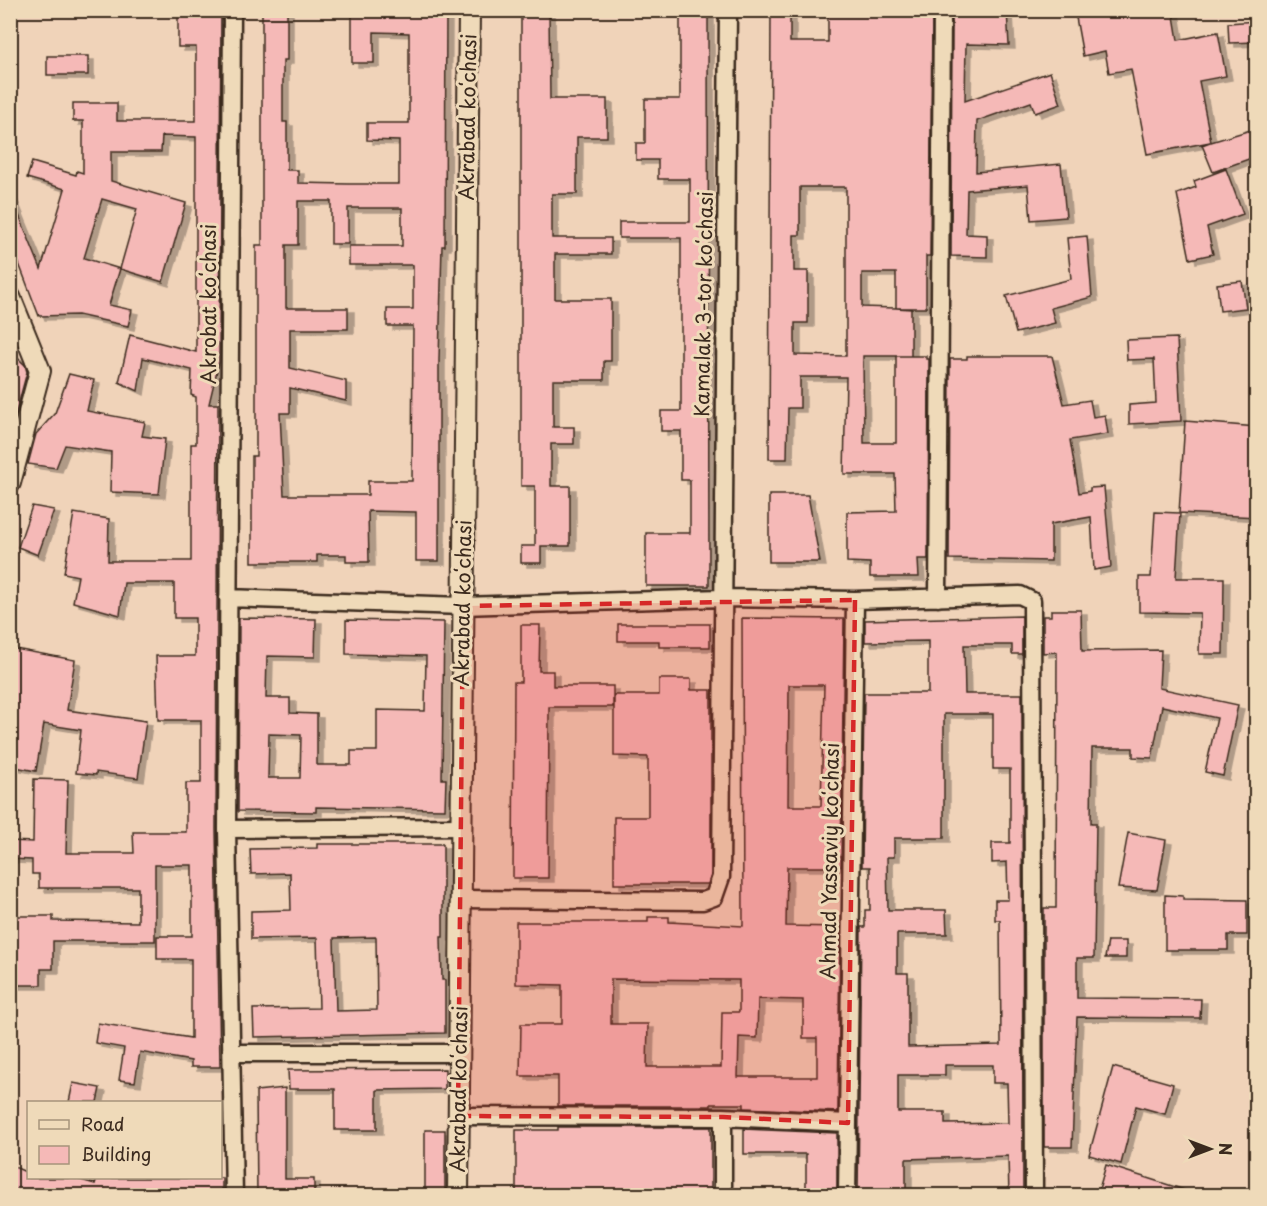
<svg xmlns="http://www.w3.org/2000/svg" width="1267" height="1206" font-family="'Playpen Sans',sans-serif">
<defs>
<filter id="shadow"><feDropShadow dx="6" dy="4" stdDeviation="0" flood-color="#0004"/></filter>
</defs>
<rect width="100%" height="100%" fill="#f0d3b9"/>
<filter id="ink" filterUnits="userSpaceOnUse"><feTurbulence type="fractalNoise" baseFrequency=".0167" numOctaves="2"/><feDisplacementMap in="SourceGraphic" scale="12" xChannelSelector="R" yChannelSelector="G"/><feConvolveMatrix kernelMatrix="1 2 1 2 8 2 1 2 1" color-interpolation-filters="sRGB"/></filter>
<g filter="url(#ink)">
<path fill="#f5b9b7" stroke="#3b2a1e" stroke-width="1.5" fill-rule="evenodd" filter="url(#shadow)" d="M 178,10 L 221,10 L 219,362 L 209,404 L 218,404 L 216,829 L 220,1067 L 191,1067 L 191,1061 L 140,1052 L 135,1082 L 119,1080 L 124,1048 L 95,1043 L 98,1023 L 191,1038 L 191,959 L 157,959 L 157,936 L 192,936 L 192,865 L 155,865 L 155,941 L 53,941 L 53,969 L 41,969 L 41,985 L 10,985 L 13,916 L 53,916 L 53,921 L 138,922 L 138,888 L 39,888 L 39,874 L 32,874 L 32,860 L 10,859 L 10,841 L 33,842 L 34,779 L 68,780 L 66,853 L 134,853 L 133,832 L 186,832 L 186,783 L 201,783 L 201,720 L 158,720 L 156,656 L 195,656 L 195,618 L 174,618 L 174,583 L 124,583 L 120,615 L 73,602 L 78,576 L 64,573 L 74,513 L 109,519 L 108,561 L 191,561 L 191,444 L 196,444 L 196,397 L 191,395 L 192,370 L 143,358 L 138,391 L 119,382 L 130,335 L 196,352 L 196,137 L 162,136 L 161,152 L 111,152 L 111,181 L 186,203 L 163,282 L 120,269 L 109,305 L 132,310 L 128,326 L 78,315 L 39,316 L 10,240 L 10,193 L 41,269 L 65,189 L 27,178 L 32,162 L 76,175 L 77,171 L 83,173 L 83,121 L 73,121 L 73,103 L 117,103 L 117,121 L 196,121 L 196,47 L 178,47 ZM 102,199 L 137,209 L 120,269 L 84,258 Z
M 262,10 L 287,10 L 287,60 L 283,60 L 283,122 L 287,122 L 287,170 L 298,170 L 298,183 L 348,184 L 399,184 L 399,141 L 367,140 L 367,123 L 409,123 L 409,33 L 374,32 L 374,63 L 352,63 L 352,10 L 446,10 L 445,246 L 442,246 L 439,360 L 439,561 L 416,561 L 416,512 L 368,511 L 369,562 L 346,562 L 346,555 L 317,555 L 317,562 L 252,562 L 252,456 L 256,456 L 256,245 L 262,245 ZM 298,201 L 331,201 L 331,244 L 348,244 L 348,208 L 402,208 L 402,246 L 349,246 L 349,265 L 413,265 L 413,309 L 387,309 L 387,326 L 413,326 L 412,481 L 368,481 L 368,495 L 284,495 L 280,413 L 290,413 L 290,388 L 346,401 L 346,381 L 290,368 L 290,329 L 348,329 L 348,308 L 286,308 L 286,245 L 298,245 Z
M 521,10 L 549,10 L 550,99 L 607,99 L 607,137 L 577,137 L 577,194 L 552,194 L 552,238 L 611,238 L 611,254 L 555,254 L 555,299 L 611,299 L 611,361 L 604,361 L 604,380 L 553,380 L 553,427 L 574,427 L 574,444 L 551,444 L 551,486 L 570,486 L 570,546 L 541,546 L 541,563 L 521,563 L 521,546 L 535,546 L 535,486 L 521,486 Z
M 680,10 L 708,10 L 709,586 L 646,586 L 646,533 L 690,533 L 690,480 L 681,480 L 681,431 L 661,431 L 661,411 L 681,411 L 681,238 L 619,238 L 619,222 L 690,222 L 690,179 L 658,179 L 658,160 L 636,160 L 636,143 L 645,143 L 645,99 L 680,99 Z
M 771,10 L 790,10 L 790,42 L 828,42 L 828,10 L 932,10 L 930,256 L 926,256 L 926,308 L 896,308 L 911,309 L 911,356 L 926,356 L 926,359 L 929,359 L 928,559 L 918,559 L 919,577 L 870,577 L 870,563 L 847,562 L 847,512 L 896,511 L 895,474 L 844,474 L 846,377 L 800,377 L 800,408 L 788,408 L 787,459 L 769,459 ZM 800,187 L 846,187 L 846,356 L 795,355 L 795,323 L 808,323 L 808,271 L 794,271 L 794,235 L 800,235 ZM 862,273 L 896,273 L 896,308 L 862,307 ZM 863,356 L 911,356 L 896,356 L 896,443 L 864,443 Z
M 952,10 L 1007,10 L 1009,45 L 966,44 L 965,101 L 1050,72 L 1061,104 L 1035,113 L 1031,102 L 977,121 L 976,172 L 1061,164 L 1066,217 L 1031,220 L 1028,185 L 967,190 L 966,234 L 987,235 L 987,257 L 951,256 Z
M 1085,10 L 1173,10 L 1178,40 L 1218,32 L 1226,76 L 1199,81 L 1211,142 L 1257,128 L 1257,156 L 1213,172 L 1202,145 L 1210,142 L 1147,154 L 1131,69 L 1109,73 L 1105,51 L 1083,56 L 1075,12 Z
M 1257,21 L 1257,42 L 1229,43 L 1228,23 Z
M 47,56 L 88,56 L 88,75 L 47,75 Z
M 1226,169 L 1243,214 L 1207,227 L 1213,254 L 1190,259 L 1177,194 L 1196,187 L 1194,181 Z
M 1087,236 L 1092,297 L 1051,308 L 1055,323 L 1016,333 L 1006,296 L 1071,279 L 1067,238 Z
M 1242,281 L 1246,308 L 1220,311 L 1217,284 Z
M 1177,338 L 1181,421 L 1129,424 L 1129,405 L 1156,403 L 1154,359 L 1127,360 L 1126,340 Z
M 10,351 L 25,365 L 27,372 L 10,435 Z
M 967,356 L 1052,356 L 1064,404 L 1090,400 L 1093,417 L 1105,415 L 1108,434 L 1070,440 L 1079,493 L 1090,491 L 1090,488 L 1104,487 L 1111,567 L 1094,570 L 1091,517 L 1051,524 L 1051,561 L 949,559 L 950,359 L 967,359 Z
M 69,374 L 94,380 L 87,411 L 145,422 L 142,436 L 165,439 L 159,494 L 110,492 L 111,452 L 65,445 L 56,468 L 28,464 L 36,434 L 55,413 Z
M 1185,421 L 1257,427 L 1257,517 L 1180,513 L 1176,578 L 1224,578 L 1223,654 L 1199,654 L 1200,613 L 1139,612 L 1139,577 L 1151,577 L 1155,512 L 1179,513 Z
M 769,495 L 808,495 L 820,562 L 769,562 Z
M 32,506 L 54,510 L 38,555 L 18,547 Z
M 1051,610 L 1081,610 L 1082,651 L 1161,650 L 1159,688 L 1238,705 L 1223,776 L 1205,772 L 1217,718 L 1162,706 L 1152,758 L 1133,757 L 1133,748 L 1092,748 L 1091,823 L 1096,823 L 1094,958 L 1077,958 L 1077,998 L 1201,999 L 1200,1018 L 1077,1017 L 1072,1147 L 1044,1147 L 1044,908 L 1056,908 L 1057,652 L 1043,653 L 1043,616 L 1051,616 Z
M 1022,616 L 1022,654 L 1012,654 L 1012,645 L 964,645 L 965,694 L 1022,694 L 1023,1196 L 1009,1196 L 1008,1156 L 906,1159 L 906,1196 L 858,1196 L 861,927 L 865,927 L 865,910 L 870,910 L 870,867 L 862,867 L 864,693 L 928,693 L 928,641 L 865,642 L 865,620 ZM 944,714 L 993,714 L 993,769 L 1010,769 L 1010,843 L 992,843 L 992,863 L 1007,862 L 1008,900 L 995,900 L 995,920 L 1000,920 L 1001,1045 L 908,1047 L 908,973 L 897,973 L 897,934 L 947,934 L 946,910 L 888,910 L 887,857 L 894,857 L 894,838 L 944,838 ZM 945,1065 L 993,1065 L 993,1083 L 1007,1083 L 1008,1123 L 945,1124 L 945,1112 L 898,1112 L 898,1075 L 945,1075 Z
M 239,618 L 316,619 L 315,657 L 267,656 L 266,698 L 290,698 L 290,713 L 317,714 L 317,765 L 351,765 L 351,751 L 377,751 L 377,710 L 425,711 L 426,656 L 346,654 L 346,620 L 444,622 L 442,779 L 446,779 L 445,809 L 316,807 L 316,812 L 238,811 ZM 269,734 L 301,735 L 300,778 L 268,778 Z
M 742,618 L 844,619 L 841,867 L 787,867 L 786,926 L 840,927 L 838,1112 L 744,1108 L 744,1104 L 711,1104 L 711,1106 L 558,1106 L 558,1076 L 520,1076 L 521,1024 L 562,1024 L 562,985 L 516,984 L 516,922 L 648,922 L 648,917 L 669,917 L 669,922 L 743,926 ZM 789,685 L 824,685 L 821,806 L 788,806 ZM 611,979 L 739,980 L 739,1012 L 722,1012 L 721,1067 L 647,1067 L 648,1024 L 611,1024 ZM 758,999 L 803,1000 L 803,1038 L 817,1038 L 817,1077 L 738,1077 L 739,1037 L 757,1038 Z
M 618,624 L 710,624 L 710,647 L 659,647 L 659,641 L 618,641 Z
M 521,625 L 540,625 L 539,671 L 553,671 L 553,686 L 613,686 L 613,707 L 549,707 L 548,878 L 513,878 L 514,682 L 521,682 Z
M 10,648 L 75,660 L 67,710 L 146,721 L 138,778 L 96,772 L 96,775 L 76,773 L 81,730 L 44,724 L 36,771 L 10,766 Z
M 659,679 L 691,679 L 691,690 L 711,690 L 711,875 L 708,884 L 614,884 L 614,817 L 648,817 L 648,757 L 614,756 L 614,695 L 659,695 Z
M 1128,833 L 1166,840 L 1157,890 L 1118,888 Z
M 317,844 L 443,844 L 443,937 L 441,937 L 442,980 L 445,980 L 445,1033 L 254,1037 L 253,1009 L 319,1008 L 317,938 L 251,939 L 251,911 L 291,910 L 290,873 L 251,874 L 250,849 L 317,848 ZM 376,937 L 377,1010 L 336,1011 L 334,938 Z
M 1165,895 L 1183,896 L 1183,899 L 1247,900 L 1247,935 L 1228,935 L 1228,950 L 1165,950 Z
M 1108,941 L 1126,941 L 1126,958 L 1105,958 Z
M 1113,1067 L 1173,1084 L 1165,1114 L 1136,1106 L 1121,1164 L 1089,1155 Z
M 445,1069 L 445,1089 L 377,1090 L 377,1130 L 335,1130 L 335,1089 L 289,1089 L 288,1070 Z
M 73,1083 L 100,1088 L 97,1102 L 69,1102 Z
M 285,1088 L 285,1179 L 314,1179 L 314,1196 L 257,1196 L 256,1091 Z
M 558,1127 L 711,1127 L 711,1196 L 516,1196 L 516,1130 L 558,1130 Z
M 744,1129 L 837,1133 L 837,1196 L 806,1196 L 806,1154 L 744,1154 Z
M 425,1130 L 445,1130 L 445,1196 L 425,1196 Z
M 10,1165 L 28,1173 L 28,1178 L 74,1178 L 95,1184 L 97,1178 L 222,1178 L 222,1196 L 162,1196 L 148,1192 L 147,1196 L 30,1196 L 10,1187 Z
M 1106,1165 L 1191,1192 L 1190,1196 L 1097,1196 Z"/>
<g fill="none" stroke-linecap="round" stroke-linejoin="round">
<g stroke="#3b2a1e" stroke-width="21">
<path id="minor" d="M 232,10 L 227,829 L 234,1196
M 228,598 L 463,606 L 722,598 L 855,600 L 1020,595 L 1032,601 L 1034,1196
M 938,598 L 942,10
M 227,829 L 461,827
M 461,899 L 703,901 L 714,897 L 721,877 L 728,10
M 232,1053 L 459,1053
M 458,1116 L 723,1117 L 848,1123
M 723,1117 L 723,1196
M 847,1196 L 855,600"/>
</g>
<g stroke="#3b2a1e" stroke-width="24">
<path id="tertiary" d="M 10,297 L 40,371 L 10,483
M 458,1196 L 469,10"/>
</g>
<use href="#minor" stroke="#efdab9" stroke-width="16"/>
<use href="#tertiary" stroke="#efdab9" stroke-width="20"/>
</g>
</g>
<path fill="#d62828" fill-opacity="0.2" stroke="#d62828" stroke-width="4.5" stroke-dasharray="12 8" stroke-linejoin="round" d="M 855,600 L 848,1123 L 723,1117 L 458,1116 L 463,606 Z"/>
<g text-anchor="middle" stroke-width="6" stroke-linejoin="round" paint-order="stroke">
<g font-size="20" fill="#3b2a1e" stroke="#efdab9">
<text transform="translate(468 117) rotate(-89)" y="7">Akrabad koʻchasi</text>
<text transform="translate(209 304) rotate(-90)" y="7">Akrobat koʻchasi</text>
<text transform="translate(704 304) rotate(-89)" y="7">Kamalak 3-tor koʻchasi</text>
<text transform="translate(463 603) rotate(-89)" y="7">Akrabad koʻchasi</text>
<text transform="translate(830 861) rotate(-89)" y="7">Ahmad Yassaviy koʻchasi</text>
<text transform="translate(459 1089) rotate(-89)" y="7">Akrabad koʻchasi</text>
</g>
</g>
<rect width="1267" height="1206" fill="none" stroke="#efdab9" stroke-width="36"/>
<rect x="18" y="18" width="1231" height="1170" fill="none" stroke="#3b2a1e" stroke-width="2" filter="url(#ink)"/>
<rect x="27" y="1101" width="195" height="78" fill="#efdab9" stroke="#a7947b" stroke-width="1.5"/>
<rect x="39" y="1120" width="30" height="9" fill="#efdab9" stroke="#a7947b" stroke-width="1.5"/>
<text x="81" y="1131" font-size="18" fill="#3b2a1e">Road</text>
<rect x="39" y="1146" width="30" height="18" fill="#f5b9b7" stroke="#a7947b" stroke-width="1.5"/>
<text x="81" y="1161" font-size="18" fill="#3b2a1e">Building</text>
<g transform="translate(1210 1149) rotate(90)" stroke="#efdab9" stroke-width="4.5" paint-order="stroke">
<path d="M0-4.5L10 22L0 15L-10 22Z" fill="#3b2a1e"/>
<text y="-9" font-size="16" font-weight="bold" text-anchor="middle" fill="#3b2a1e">N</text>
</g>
</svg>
